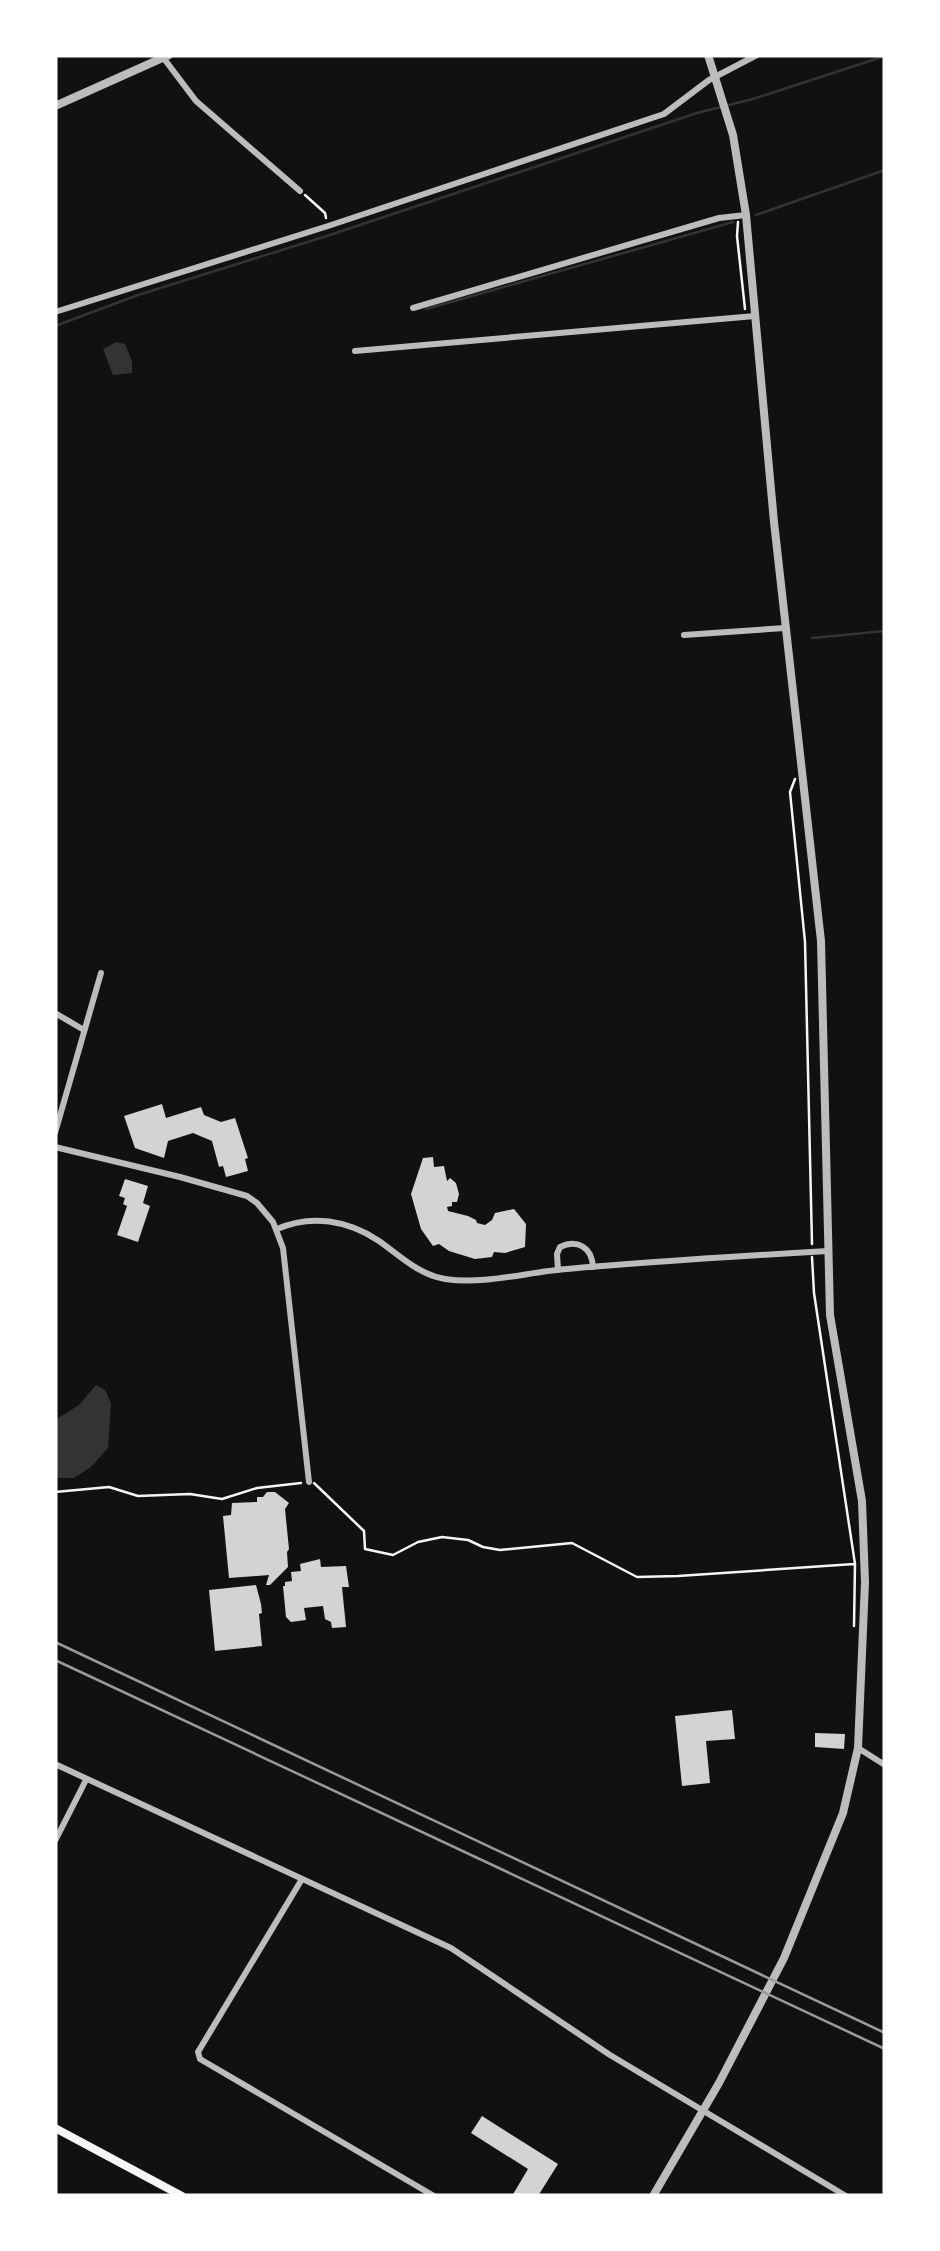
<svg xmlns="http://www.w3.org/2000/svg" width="940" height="2251" font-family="'DM Sans',sans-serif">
<rect width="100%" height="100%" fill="#111"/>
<path fill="#333" d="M 116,342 L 125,344 L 132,361 L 132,373 L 113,375 L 103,349 Z
M 96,1385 L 105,1390 L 111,1403 L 108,1448 L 91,1467 L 74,1478 L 55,1478 L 55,1420 L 79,1405 Z"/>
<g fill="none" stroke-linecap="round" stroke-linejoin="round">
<path stroke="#333" stroke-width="2.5" d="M 756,215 L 885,170
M 426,309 L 733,222
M 55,326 L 138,295 L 330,235 L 697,113 L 753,99 L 885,56
M 812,638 L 885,631"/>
</g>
<path fill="#d3d3d3" d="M 162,1104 L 166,1118 L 201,1107 L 204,1115 L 221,1122 L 235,1118 L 248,1158 L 245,1159 L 248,1171 L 226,1177 L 223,1166 L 219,1167 L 212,1141 L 193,1133 L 168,1141 L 164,1158 L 135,1148 L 124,1116 Z
M 433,1157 L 434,1167 L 444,1166 L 447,1181 L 450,1178 L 456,1183 L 459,1194 L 457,1202 L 452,1202 L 452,1206 L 447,1207 L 448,1211 L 468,1216 L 476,1220 L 477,1223 L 485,1225 L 492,1220 L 495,1213 L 514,1209 L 526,1224 L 525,1247 L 505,1253 L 494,1252 L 492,1257 L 475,1259 L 449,1251 L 439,1244 L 433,1246 L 421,1229 L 411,1194 L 423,1158 Z
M 125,1179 L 148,1186 L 143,1203 L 150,1206 L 138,1242 L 117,1235 L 127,1206 L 123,1204 L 125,1198 L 119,1196 Z
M 267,1492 L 275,1492 L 289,1503 L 285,1509 L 289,1549 L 287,1552 L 288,1567 L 270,1585 L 266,1585 L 269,1575 L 229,1578 L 223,1516 L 231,1515 L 232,1503 L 257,1502 L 257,1497 L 263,1497 Z
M 320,1559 L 321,1567 L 346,1566 L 349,1587 L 342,1587 L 346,1627 L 332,1628 L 331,1622 L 325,1619 L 323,1606 L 304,1608 L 306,1620 L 291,1622 L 286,1617 L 283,1586 L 285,1586 L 285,1582 L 292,1581 L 291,1572 L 301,1571 L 300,1564 Z
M 256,1585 L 261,1604 L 262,1613 L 259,1614 L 262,1646 L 215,1651 L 209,1590 Z
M 732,1710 L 735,1739 L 706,1741 L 710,1783 L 682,1786 L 675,1716 Z
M 815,1733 L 845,1734 L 844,1749 L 815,1747 Z
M 482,2116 L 558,2164 L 538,2196 L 512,2196 L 528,2169 L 471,2133 Z"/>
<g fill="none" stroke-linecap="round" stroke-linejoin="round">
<path stroke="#f5f5f5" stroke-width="2.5" d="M 305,195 L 325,213 L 326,218
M 738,222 L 737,236 L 745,309
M 795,779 L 790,792 L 805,942 L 812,1244
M 812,1257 L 814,1293 L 855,1564 L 854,1626
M 314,1483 L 364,1531 L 365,1549 L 393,1555 L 418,1542 L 442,1537 L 468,1540 L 483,1547 L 500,1550 L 572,1543 L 637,1577 L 678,1576 L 854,1564
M 55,1492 L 109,1487 L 138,1496 L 190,1494 L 222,1499 L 257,1488 L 301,1483"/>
<path stroke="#bcbcbc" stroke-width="6" d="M 162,56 L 196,101 L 300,191
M 413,308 L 719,218 L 746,215
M 55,312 L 328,226 L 664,114 L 709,80 L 757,55
M 355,351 L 755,316
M 684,635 L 785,628
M 55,1013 L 84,1030
M 55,1133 L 101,973
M 55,1147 L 180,1177 L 247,1196 L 257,1203 L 273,1222 L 283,1248 L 309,1482
M 277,1229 C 311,1214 348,1220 379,1241 C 399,1255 419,1275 445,1279 C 485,1285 527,1272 567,1269 C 654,1261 741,1256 828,1251
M 558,1270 L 557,1254 L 560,1247 C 577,1239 592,1247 593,1267
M 858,1748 L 885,1765
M 55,1764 L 451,1948 L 610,2055 L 846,2196
M 55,1841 L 86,1780
M 302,1879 L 198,2052 L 200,2059 L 434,2196"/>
<path stroke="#bcbcbc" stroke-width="8" d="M 55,106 L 169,55
M 653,2196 L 719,2083 L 784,1958 L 843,1813 L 858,1748 L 865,1582 L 862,1501 L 830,1315 L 821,941 L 774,522 L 746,215 L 733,135 L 708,55"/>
<path stroke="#f5f5f5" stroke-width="8" d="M 55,2128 L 182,2196"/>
<path stroke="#9a9a9a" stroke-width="2.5" d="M 55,1642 L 885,2033
M 55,1660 L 885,2049"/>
</g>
<rect width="940" height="2251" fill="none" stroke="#ffffff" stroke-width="115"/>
</svg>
